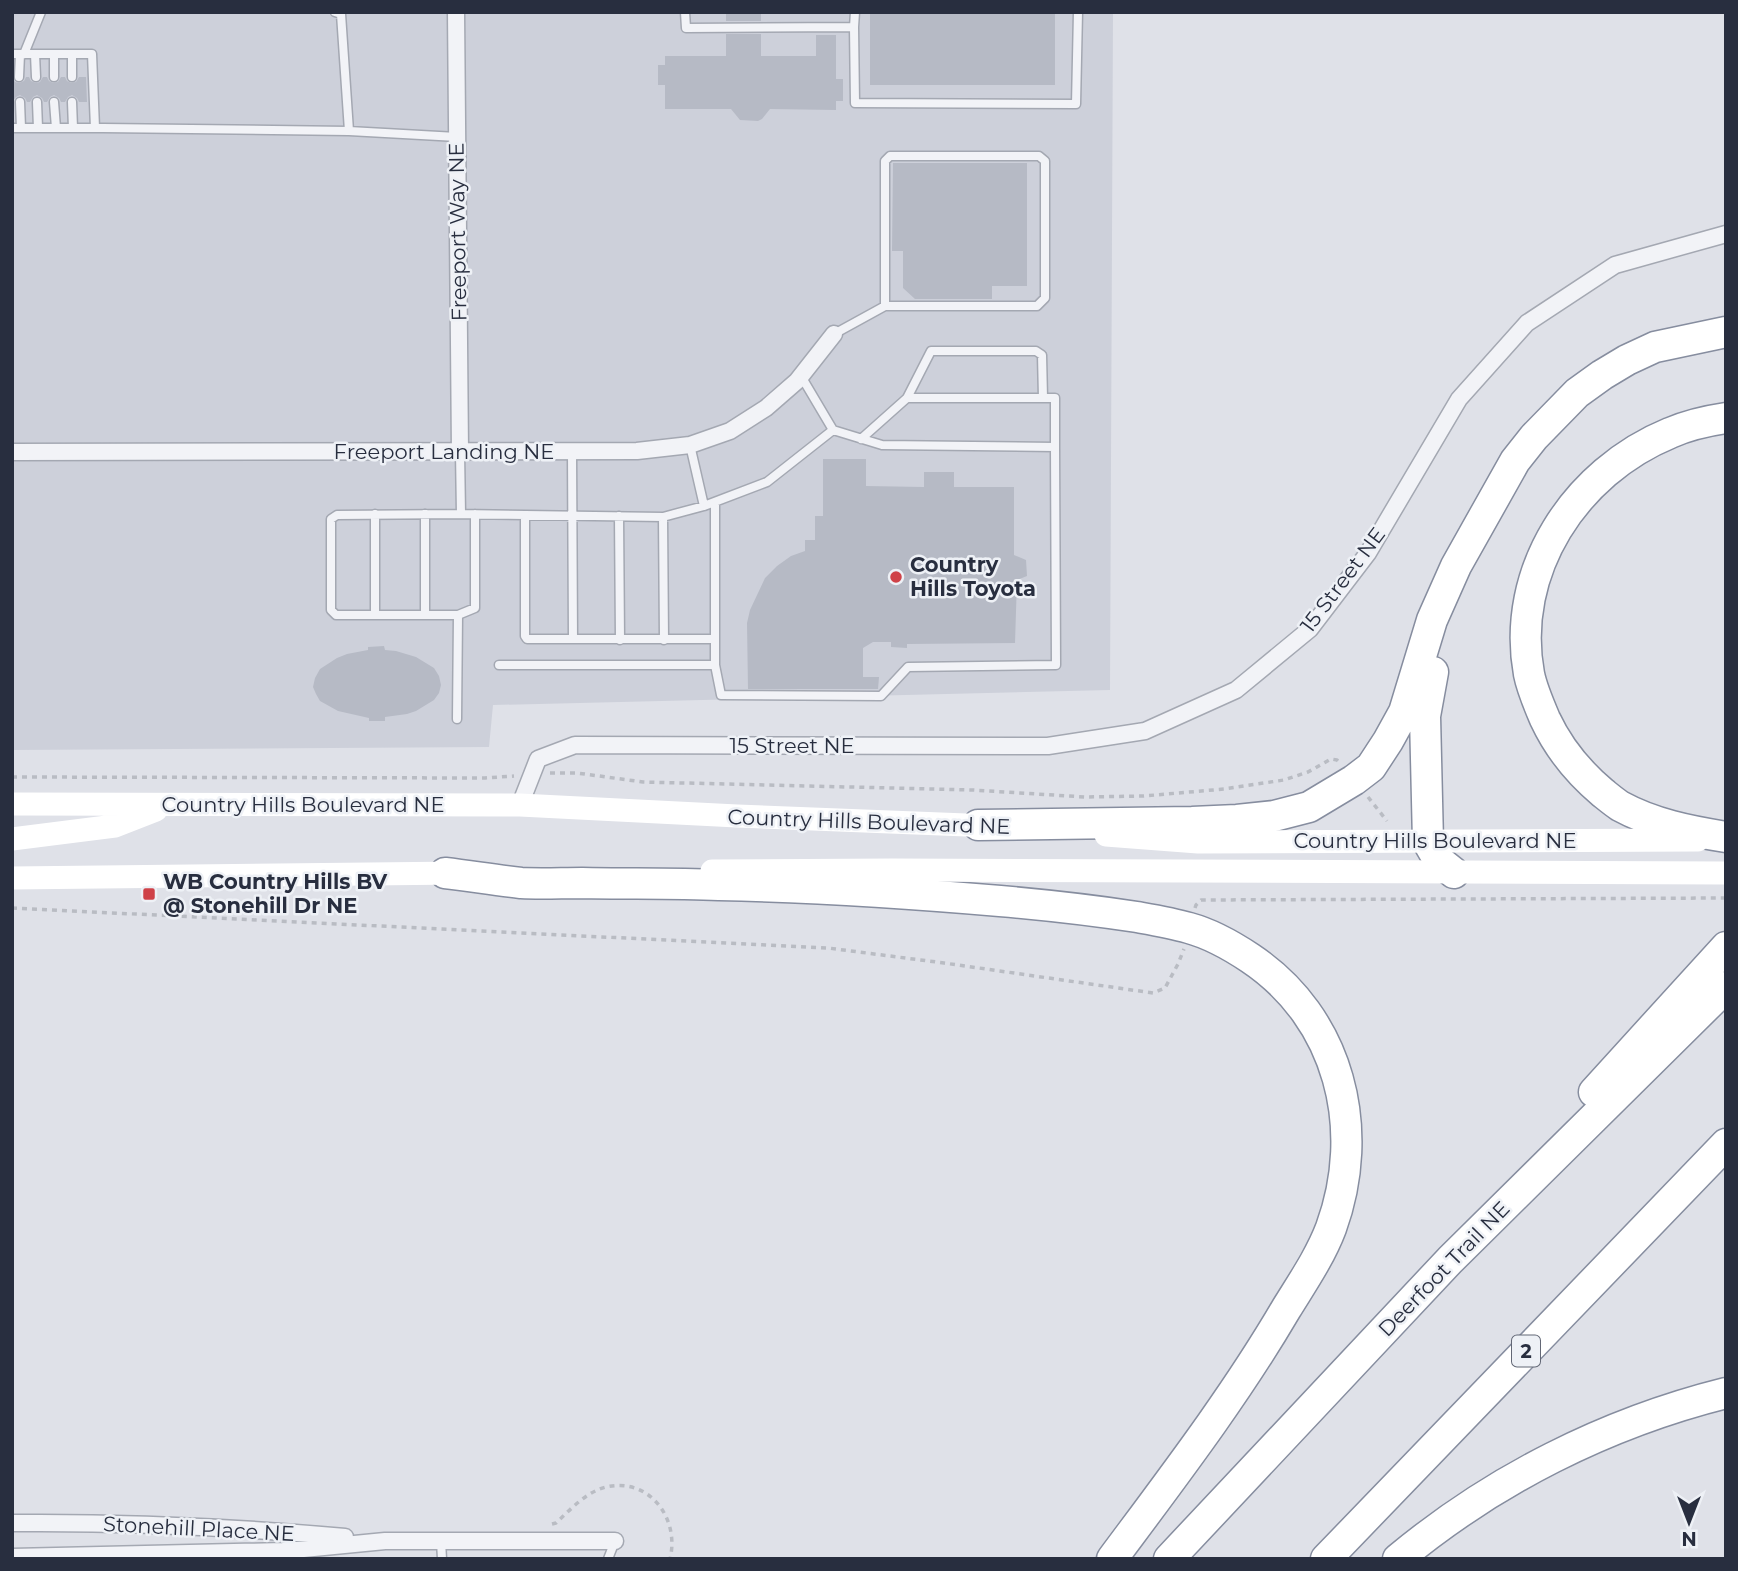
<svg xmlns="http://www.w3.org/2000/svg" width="1738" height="1571" font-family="Montserrat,sans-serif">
<rect width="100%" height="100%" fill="#dfe1e8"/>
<path fill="#cdd0da" d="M 12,12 L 1113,12 L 1110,690 L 493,705 L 489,747 L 12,750 Z"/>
<path fill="#b6bac5" d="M 870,12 L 1055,12 L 1055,85 L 870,85 Z
M 726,14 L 761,14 L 761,21 L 726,21 Z
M 726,34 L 761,34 L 761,56 L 816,56 L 816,35 L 836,35 L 836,79 L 843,79 L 843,101 L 836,101 L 836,110 L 770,109 L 762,119 L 758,121 L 740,120 L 731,109 L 665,109 L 665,85 L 658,85 L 658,65 L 665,65 L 665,56 L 726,56 Z
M 12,77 L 15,82 L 19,83 L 24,81 L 26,77 L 29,77 L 31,81 L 36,83 L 40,82 L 43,77 L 47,77 L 49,81 L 53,83 L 58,82 L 61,77 L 65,77 L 67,81 L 71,83 L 76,82 L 79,77 L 86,77 L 87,102 L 79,102 L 77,98 L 72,95 L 68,97 L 65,102 L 61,102 L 59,98 L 54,95 L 50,97 L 47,102 L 44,102 L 42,98 L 37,95 L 33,97 L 30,102 L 27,102 L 25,98 L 20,95 L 16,97 L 12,102 Z
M 893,163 L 1027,163 L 1027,286 L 992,286 L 992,299 L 915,299 L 903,288 L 903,251 L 892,251 Z
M 823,459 L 866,459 L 866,486 L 924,487 L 924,472 L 954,472 L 954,487 L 1014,487 L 1014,555 L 1026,560 L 1027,576 L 1017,580 L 1015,643 L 907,644 L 907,648 L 891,647 L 891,642 L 873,642 L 863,648 L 863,677 L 879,677 L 878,689 L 748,689 L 747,623 L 750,610 L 765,578 L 777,566 L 791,556 L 805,551 L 805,540 L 815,540 L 815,516 L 823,516 Z
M 384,646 L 385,650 L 396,651 L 416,657 L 434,668 L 439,676 L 441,685 L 439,693 L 434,700 L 416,711 L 407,714 L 385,717 L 385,721 L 369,721 L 369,718 L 338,711 L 320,701 L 316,694 L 313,687 L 315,678 L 320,669 L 337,658 L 347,654 L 368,650 L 368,647 Z"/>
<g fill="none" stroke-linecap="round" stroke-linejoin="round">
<g stroke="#a4a8b2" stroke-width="11">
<path id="lane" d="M 335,12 L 341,14 L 349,131 L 457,137
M 685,12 L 686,28 L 854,27 L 855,12
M 854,27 L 855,103 L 1076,104 L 1078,12
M 12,54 L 92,54 L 95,128
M 24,54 L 41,12
M 35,54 L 36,77
M 54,54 L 54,77
M 72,54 L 72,77
M 19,77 L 20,54
M 20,102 L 21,128
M 37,102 L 38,128
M 54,102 L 56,128
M 72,102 L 73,128
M 12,128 L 103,128 L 349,131
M 834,334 L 885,306 L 885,161 L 890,156 L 1039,156 L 1045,161 L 1045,298 L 1037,306 L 885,306
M 907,398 L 931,351 L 1036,351 L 1042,355 L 1043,398
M 861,439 L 907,398 L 1055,398 L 1055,447
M 690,445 L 704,506
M 715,502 L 715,639
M 375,514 L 375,615
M 425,514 L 425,615
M 461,514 L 663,517 L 704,506 L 767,482 L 833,430 L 801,376
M 525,515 L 525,636 L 527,639 L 573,639 L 572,452
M 619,516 L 620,640
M 663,517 L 664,640
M 458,615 L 475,608 L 475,514
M 499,665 L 715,665 L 715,639 L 573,639
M 715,665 L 721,695 L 881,696 L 908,667 L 1056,665 L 1055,447 L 882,445 L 833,430
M 457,719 L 458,615 L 336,615 L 331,610 L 331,519 L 337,515 L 461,514 L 460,452
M 441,1541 L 442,1559
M 608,1559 L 615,1541"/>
</g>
<g stroke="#a4a8b2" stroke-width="19">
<path id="street" d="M 456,12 L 460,452
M 12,452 L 637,451 L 690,445 L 730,431 L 766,408 L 797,381 L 834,334
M 520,805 L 538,759 L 575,745 L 1048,746 L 1145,731 L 1236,690 L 1310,629 L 1368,553 L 1459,399 L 1527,323 L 1615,265 L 1726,234
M 12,1523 C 124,1522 234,1527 345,1537
M 12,1557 L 283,1551 L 385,1541 L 615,1541"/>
</g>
<g stroke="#868d9f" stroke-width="33">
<path id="highway" d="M 1726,418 C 1706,421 1688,425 1670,433 C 1575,472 1510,571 1529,674 C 1532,689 1539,705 1545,719 C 1559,749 1578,772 1603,793 C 1608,797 1614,802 1620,806 C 1653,824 1689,831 1726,837
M 1433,672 L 1425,716 L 1428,842 L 1439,861 L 1454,873
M 978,825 L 1192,822 L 1237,820 L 1274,816 L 1309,807 L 1354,780 L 1371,767 L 1388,741 L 1404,712 L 1432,620 L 1456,566 L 1515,461 L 1534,437 L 1577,393 L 1602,375 L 1627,360 L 1655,347 L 1726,332
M 445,873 C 470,876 495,880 521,883 C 541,884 561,883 582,883 C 627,884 673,883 719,885 C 813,887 907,893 1000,901 C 1046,905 1091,910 1137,917 C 1154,920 1172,923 1189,928 C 1211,934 1232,946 1250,958 C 1340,1018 1367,1129 1331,1228 C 1320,1257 1302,1283 1286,1309 C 1235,1396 1173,1477 1112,1559
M 1594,1092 L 1726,947
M 1169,1559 L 1450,1260 L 1726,987
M 1326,1559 L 1726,1144
M 1398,1559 C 1493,1480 1606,1423 1726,1393"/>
</g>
<path stroke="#b9bcc3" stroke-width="3.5" stroke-dasharray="5 5" stroke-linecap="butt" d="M 550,773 L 577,773 L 643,782 L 973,790 L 1085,797 L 1144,796 L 1224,789 L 1284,780 L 1308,772 L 1331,759 L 1337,760 L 1339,762
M 12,777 L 485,778 L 514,776
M 1368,797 L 1387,821
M 12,908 L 828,948 L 944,963 L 1153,993 L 1165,988 L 1178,964 L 1184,949
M 1195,908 L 1196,905 L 1201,900 L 1726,898
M 552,1524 L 556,1523 C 571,1509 586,1492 606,1487 C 649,1477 680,1518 670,1559"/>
<use href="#lane" stroke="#f2f3f7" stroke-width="8"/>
<use href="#street" stroke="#f2f3f7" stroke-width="16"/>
<path stroke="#fff" stroke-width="23" d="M 12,804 L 520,805 L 737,816 L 992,826
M 1106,835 L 1198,842 L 1698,840
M 12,839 L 115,826 L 156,810
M 712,871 L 892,870 L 1726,873
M 12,878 L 461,873"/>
<use href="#highway" stroke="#fff" stroke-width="30"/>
</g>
<g fill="#cf4248" stroke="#eef1f6" stroke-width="2.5">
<circle cx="896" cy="577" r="7"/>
<rect x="142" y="887" width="14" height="14" rx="3.5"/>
</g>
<g text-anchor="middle" stroke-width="5" stroke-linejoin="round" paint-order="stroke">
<rect fill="#eef1f6" stroke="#636876" stroke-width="2" x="1512" y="1335.5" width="28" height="31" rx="5"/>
<g font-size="19" font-weight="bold" fill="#282e3f">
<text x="1526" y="1358">2</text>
</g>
<g font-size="21" fill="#282e3f" stroke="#eef1f6">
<text transform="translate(458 232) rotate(-91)" y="7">Freeport Way NE</text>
<text x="444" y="459">Freeport Landing NE</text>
<text transform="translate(1343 580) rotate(-53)" y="7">15 Street NE</text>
<text x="792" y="753">15 Street NE</text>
<text x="303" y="812">Country Hills Boulevard NE</text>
<text transform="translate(869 822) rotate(2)" y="7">Country Hills Boulevard NE</text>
<text x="1435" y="848">Country Hills Boulevard NE</text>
<text transform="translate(1444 1269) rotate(-46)" y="7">Deerfoot Trail NE</text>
<text transform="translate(199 1529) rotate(3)" y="7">Stonehill Place NE</text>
</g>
<g font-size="21" font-weight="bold" fill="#282e3f" stroke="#eef1f6" text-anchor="start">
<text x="910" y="572">Country<tspan x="910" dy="24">Hills Toyota</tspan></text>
<text x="163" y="889">WB Country Hills BV<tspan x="163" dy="24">@ Stonehill Dr NE</tspan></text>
</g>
</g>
<rect width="1738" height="1571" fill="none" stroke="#282e3f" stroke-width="28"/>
<g transform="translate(1689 1522) rotate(180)" stroke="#eef1f6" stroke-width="5" paint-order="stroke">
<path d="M0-5L12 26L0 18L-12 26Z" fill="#282e3f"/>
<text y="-10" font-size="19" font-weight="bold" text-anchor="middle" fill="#282e3f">N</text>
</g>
</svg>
